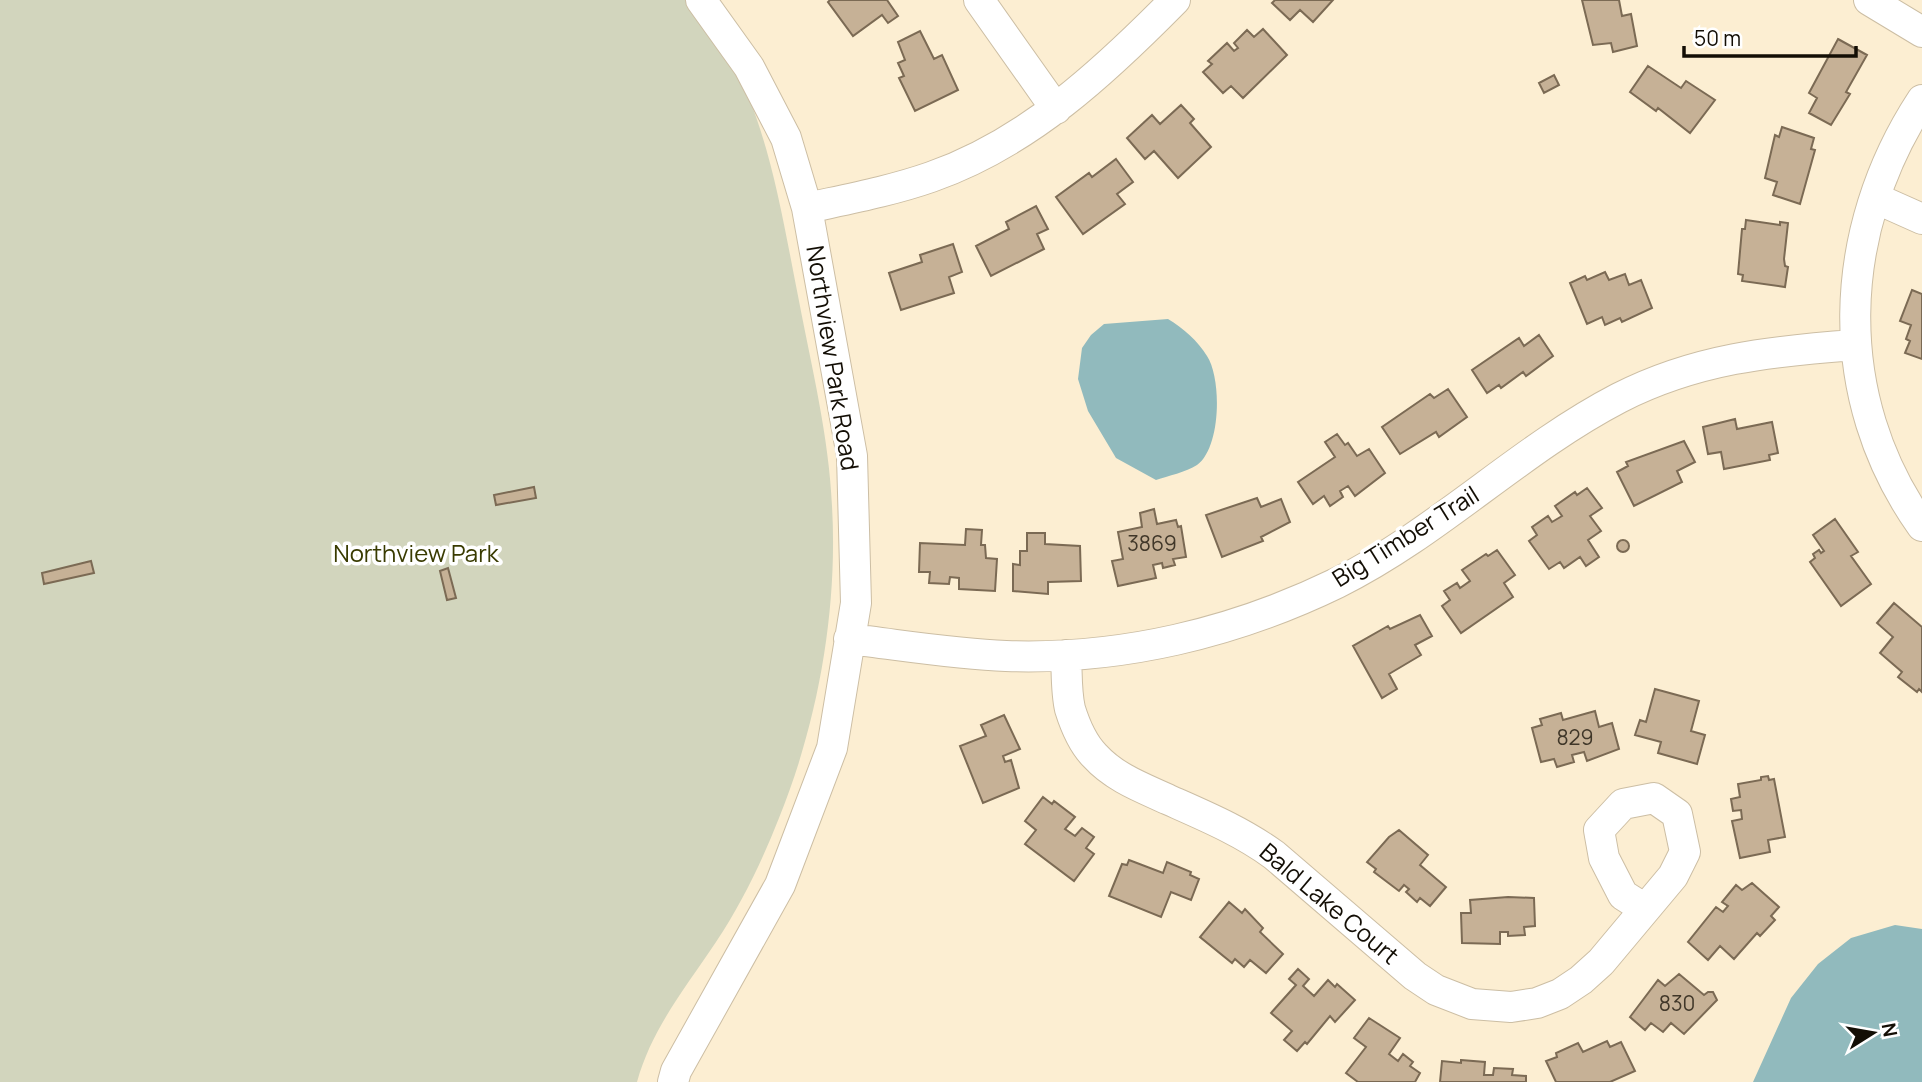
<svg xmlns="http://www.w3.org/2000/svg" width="1922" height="1082" font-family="Manrope,sans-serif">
<rect width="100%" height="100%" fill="#fceed2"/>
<path fill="#d2d5bd" d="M 0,0 L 689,0 C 710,30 732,60 747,93 C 774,159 785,231 799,301 C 812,369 829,437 832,506 C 838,610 818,722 779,818 C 762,861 742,903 716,942 C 686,987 652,1028 637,1082 L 0,1082 Z"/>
<path fill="#91babd" d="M 1168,319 C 1183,328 1198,341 1207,356 C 1222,379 1221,448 1197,465 C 1186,472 1168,476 1156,480 L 1116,458 L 1088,411 L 1078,379 L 1082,348 L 1091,335 L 1104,324 Z
M 1895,925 L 1922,929 L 1922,1082 L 1753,1082 L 1791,998 L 1818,964 L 1851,938 Z"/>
<path fill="#c6b196" stroke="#7b6a54" stroke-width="2" d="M 830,0 L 887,0 L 898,16 L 888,23 L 882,15 L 853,36 L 828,2 Z
M 1275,0 L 1333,0 L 1313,22 L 1300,10 L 1290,20 L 1272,3 Z
M 1582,0 L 1619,0 L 1622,16 L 1631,14 L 1637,46 L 1613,52 L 1611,43 L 1593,45 Z
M 1263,29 L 1287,55 L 1243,98 L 1231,86 L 1223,93 L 1203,72 L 1212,64 L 1208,61 L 1227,43 L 1234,51 L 1238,48 L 1234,43 L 1247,30 L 1254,37 Z
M 920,31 L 934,59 L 942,55 L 958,90 L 915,111 L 899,78 L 904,76 L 898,63 L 905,60 L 898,42 Z
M 1838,39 L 1867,55 L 1846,92 L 1850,94 L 1831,125 L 1809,113 L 1817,98 L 1809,93 Z
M 1648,66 L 1681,88 L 1686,81 L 1715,100 L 1690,133 L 1658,108 L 1656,111 L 1630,92 Z
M 1554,75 L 1559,85 L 1544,93 L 1539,83 Z
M 1181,105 L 1194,119 L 1190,123 L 1211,147 L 1178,178 L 1154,151 L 1145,159 L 1127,138 L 1152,115 L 1160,124 Z
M 1782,127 L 1814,138 L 1811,149 L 1815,150 L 1800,204 L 1773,195 L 1777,182 L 1765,178 L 1775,135 L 1779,137 Z
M 1116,159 L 1133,182 L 1117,194 L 1125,204 L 1083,234 L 1056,197 L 1089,173 L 1092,177 Z
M 1036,206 L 1048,229 L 1037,234 L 1044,249 L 991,276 L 976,246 L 1009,229 L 1006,222 Z
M 1746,220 L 1780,225 L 1780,222 L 1788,223 L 1784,259 L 1785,266 L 1788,267 L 1785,287 L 1742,281 L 1743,275 L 1738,274 L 1742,229 L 1745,229 Z
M 953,244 L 962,272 L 949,277 L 954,293 L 901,310 L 889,273 L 922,262 L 920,255 Z
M 1605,272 L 1609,280 L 1625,274 L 1629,285 L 1641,280 L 1652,308 L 1622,322 L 1620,318 L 1605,325 L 1602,317 L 1587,324 L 1570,283 L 1585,276 L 1587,280 Z
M 1912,290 L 1922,294 L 1922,359 L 1905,353 L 1910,341 L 1906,339 L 1911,325 L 1900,321 Z
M 1539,335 L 1553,356 L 1526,376 L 1523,372 L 1501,388 L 1499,385 L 1487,393 L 1472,370 L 1519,338 L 1524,346 Z
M 1448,389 L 1467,417 L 1439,437 L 1436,432 L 1400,454 L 1382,427 L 1430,394 L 1434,398 Z
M 1735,419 L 1737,429 L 1772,422 L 1778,453 L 1769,455 L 1770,460 L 1724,469 L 1721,452 L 1708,454 L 1703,427 Z
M 1337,434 L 1345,445 L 1348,443 L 1357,456 L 1369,449 L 1385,473 L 1355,496 L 1348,486 L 1340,491 L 1343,497 L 1330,506 L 1324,496 L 1313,504 L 1298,482 L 1335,457 L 1325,442 Z
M 1684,441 L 1695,462 L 1677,471 L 1682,482 L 1634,506 L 1617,472 L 1628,466 L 1626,462 Z
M 534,487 L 536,498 L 496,505 L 494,495 Z
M 1587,488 L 1602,508 L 1590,516 L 1601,531 L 1588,540 L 1599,557 L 1586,566 L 1580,557 L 1564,568 L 1560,562 L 1549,569 L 1529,541 L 1537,535 L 1532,527 L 1548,516 L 1552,522 L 1562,516 L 1555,506 L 1575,492 L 1577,495 Z
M 1257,498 L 1261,507 L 1281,499 L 1290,522 L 1261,537 L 1263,541 L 1222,557 L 1206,515 Z
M 1154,509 L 1157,524 L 1176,520 L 1178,527 L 1181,526 L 1186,557 L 1173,559 L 1175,565 L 1163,568 L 1162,563 L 1153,565 L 1156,578 L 1118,586 L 1112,561 L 1123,559 L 1118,532 L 1142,527 L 1140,513 Z
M 1835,519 L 1858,552 L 1851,556 L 1871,584 L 1841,606 L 1810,562 L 1815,558 L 1813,554 L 1819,550 L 1821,553 L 1824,551 L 1813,535 Z
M 966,529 L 982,530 L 981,545 L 985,545 L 986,558 L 997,559 L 995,591 L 959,589 L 959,578 L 950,577 L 949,584 L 929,583 L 930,572 L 919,572 L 920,543 L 965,545 Z
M 1027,533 L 1045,533 L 1045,544 L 1080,546 L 1081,581 L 1048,582 L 1048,594 L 1013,591 L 1013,564 L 1020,565 L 1020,551 L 1027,551 Z
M1617 546a6 6 0 1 1 12 0a6 6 0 1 1-12 0Z
M 1497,550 L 1515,575 L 1504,583 L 1513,597 L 1461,633 L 1442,606 L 1450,600 L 1444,591 L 1457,583 L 1460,588 L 1470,581 L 1462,570 L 1486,554 L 1488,556 Z
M 91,561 L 94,573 L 44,584 L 42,573 Z
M 448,568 L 456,598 L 447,600 L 440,571 Z
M 1894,603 L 1922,627 L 1922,692 L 1919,689 L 1917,692 L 1898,677 L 1902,672 L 1880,653 L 1893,637 L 1877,623 Z
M 1420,615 L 1432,636 L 1415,645 L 1421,655 L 1389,674 L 1397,689 L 1382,698 L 1353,646 L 1388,626 L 1390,629 Z
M 1655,689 L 1699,701 L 1691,731 L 1705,735 L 1697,764 L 1658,753 L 1661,742 L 1635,735 L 1640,720 L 1646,722 Z
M 1595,711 L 1599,727 L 1612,723 L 1619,749 L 1587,761 L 1584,752 L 1572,755 L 1574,762 L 1557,767 L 1554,759 L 1541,762 L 1532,728 L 1542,725 L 1540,719 L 1561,713 L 1563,720 Z
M 1004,715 L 1020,749 L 1003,756 L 1005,762 L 1011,760 L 1019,788 L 983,803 L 960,746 L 986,736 L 981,725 Z
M 1768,776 L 1769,780 L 1774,779 L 1785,837 L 1768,840 L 1770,852 L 1740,858 L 1732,821 L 1742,819 L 1741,810 L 1733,811 L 1731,799 L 1740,797 L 1738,784 L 1761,780 L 1761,777 Z
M 1043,797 L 1052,804 L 1054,801 L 1075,817 L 1065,829 L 1075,836 L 1082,828 L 1094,837 L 1086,848 L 1094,854 L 1074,881 L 1025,844 L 1036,830 L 1025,821 Z
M 1399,830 L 1428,855 L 1420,865 L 1446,887 L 1430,906 L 1420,898 L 1417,902 L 1406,892 L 1409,889 L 1404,885 L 1399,891 L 1374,872 L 1376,869 L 1367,862 L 1389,837 Z
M 1129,860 L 1163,873 L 1167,862 L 1191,872 L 1190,875 L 1199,879 L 1191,900 L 1171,892 L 1161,917 L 1109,896 L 1122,864 L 1127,865 Z
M 1752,883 L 1779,907 L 1771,916 L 1775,920 L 1760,936 L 1757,933 L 1734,959 L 1720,946 L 1708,960 L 1688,942 L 1716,907 L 1723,912 L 1728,906 L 1722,902 L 1736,885 L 1742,890 Z
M 1508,897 L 1534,898 L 1535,926 L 1524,927 L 1525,935 L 1508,936 L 1508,932 L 1500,932 L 1500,944 L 1462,943 L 1461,913 L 1471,913 L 1470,900 Z
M 1229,902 L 1242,913 L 1245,909 L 1263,928 L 1260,932 L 1283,954 L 1266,973 L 1250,960 L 1244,967 L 1235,959 L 1232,963 L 1200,937 Z
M 1298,969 L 1309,979 L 1303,986 L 1314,996 L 1328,980 L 1335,987 L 1337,984 L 1355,1000 L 1335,1022 L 1330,1016 L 1307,1044 L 1305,1042 L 1297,1051 L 1284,1040 L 1292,1031 L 1271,1013 L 1296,985 L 1289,979 Z
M 1679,974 L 1704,995 L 1708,992 L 1713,992 L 1717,1000 L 1684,1034 L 1671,1023 L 1663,1032 L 1651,1023 L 1645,1030 L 1630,1017 L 1658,980 L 1665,986 Z
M 1369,1018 L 1400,1038 L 1389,1054 L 1398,1061 L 1403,1054 L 1413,1062 L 1410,1066 L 1420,1073 L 1415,1082 L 1358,1082 L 1346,1073 L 1366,1047 L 1354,1038 Z
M 1607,1041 L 1610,1047 L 1621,1042 L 1635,1071 L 1610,1082 L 1556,1082 L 1546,1061 L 1557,1057 L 1556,1053 L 1578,1043 L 1583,1052 Z
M 1461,1060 L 1485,1062 L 1484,1075 L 1493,1075 L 1494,1068 L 1513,1069 L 1512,1075 L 1526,1076 L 1526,1082 L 1440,1082 L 1442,1061 L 1461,1063 Z"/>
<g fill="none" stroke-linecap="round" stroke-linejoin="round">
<g stroke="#ccbea4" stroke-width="32">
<path id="minor" d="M 979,0 L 1056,109
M 1869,0 L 1922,32
M 1922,100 C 1836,231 1830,397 1922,526
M 1875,198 L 1922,219
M 807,208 C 848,199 891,191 931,177 C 1028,143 1104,72 1175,0
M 849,639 C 901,645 954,654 1006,656 C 1121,660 1234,633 1337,583 C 1438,533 1519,450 1619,398 C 1695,359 1771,351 1855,345
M 1066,655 C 1067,672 1066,692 1070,709 C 1075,725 1083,744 1095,756 C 1115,778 1143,788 1169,800 C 1205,816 1241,831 1274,855 L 1415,976 L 1436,990 L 1472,1004 L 1511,1007 L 1537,1003 L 1560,994 L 1581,980 L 1601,962 L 1673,876 L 1685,852 L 1677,814 L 1654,798 L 1623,804 L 1599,830 L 1604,858 L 1623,895 L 1645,909
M 673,1082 L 676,1071 L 780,885 L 832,748 L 856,603 L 852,456 L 807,208 L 786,138 L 749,67 L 701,0"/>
</g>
<use href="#minor" stroke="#fff" stroke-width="30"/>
</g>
<g text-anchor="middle" stroke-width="7" stroke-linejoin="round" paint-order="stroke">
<g font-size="21" fill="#403729">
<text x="1152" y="551">3869</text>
<text x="1575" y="745">829</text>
<text x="1677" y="1011">830</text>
</g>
<g font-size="24" fill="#130e05" stroke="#fff">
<text transform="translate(832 358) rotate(81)" y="8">Northview Park Road</text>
<text transform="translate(1406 537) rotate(-32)" y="8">Big Timber Trail</text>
<text transform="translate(1329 904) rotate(40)" y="8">Bald Lake Court</text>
</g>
<g font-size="24" fill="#393b01" stroke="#fff">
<text x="416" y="562">Northview Park</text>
</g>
</g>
<g transform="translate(1873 1033) rotate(79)" stroke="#ffffff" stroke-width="5" paint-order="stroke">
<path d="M0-5L12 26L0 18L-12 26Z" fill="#130e05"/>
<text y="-10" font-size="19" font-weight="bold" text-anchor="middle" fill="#130e05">N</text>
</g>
<path d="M1684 46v10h172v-10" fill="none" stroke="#130e05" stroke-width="3.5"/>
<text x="1694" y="46" font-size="21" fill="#130e05" stroke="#ffffff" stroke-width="5" paint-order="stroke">50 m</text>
</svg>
